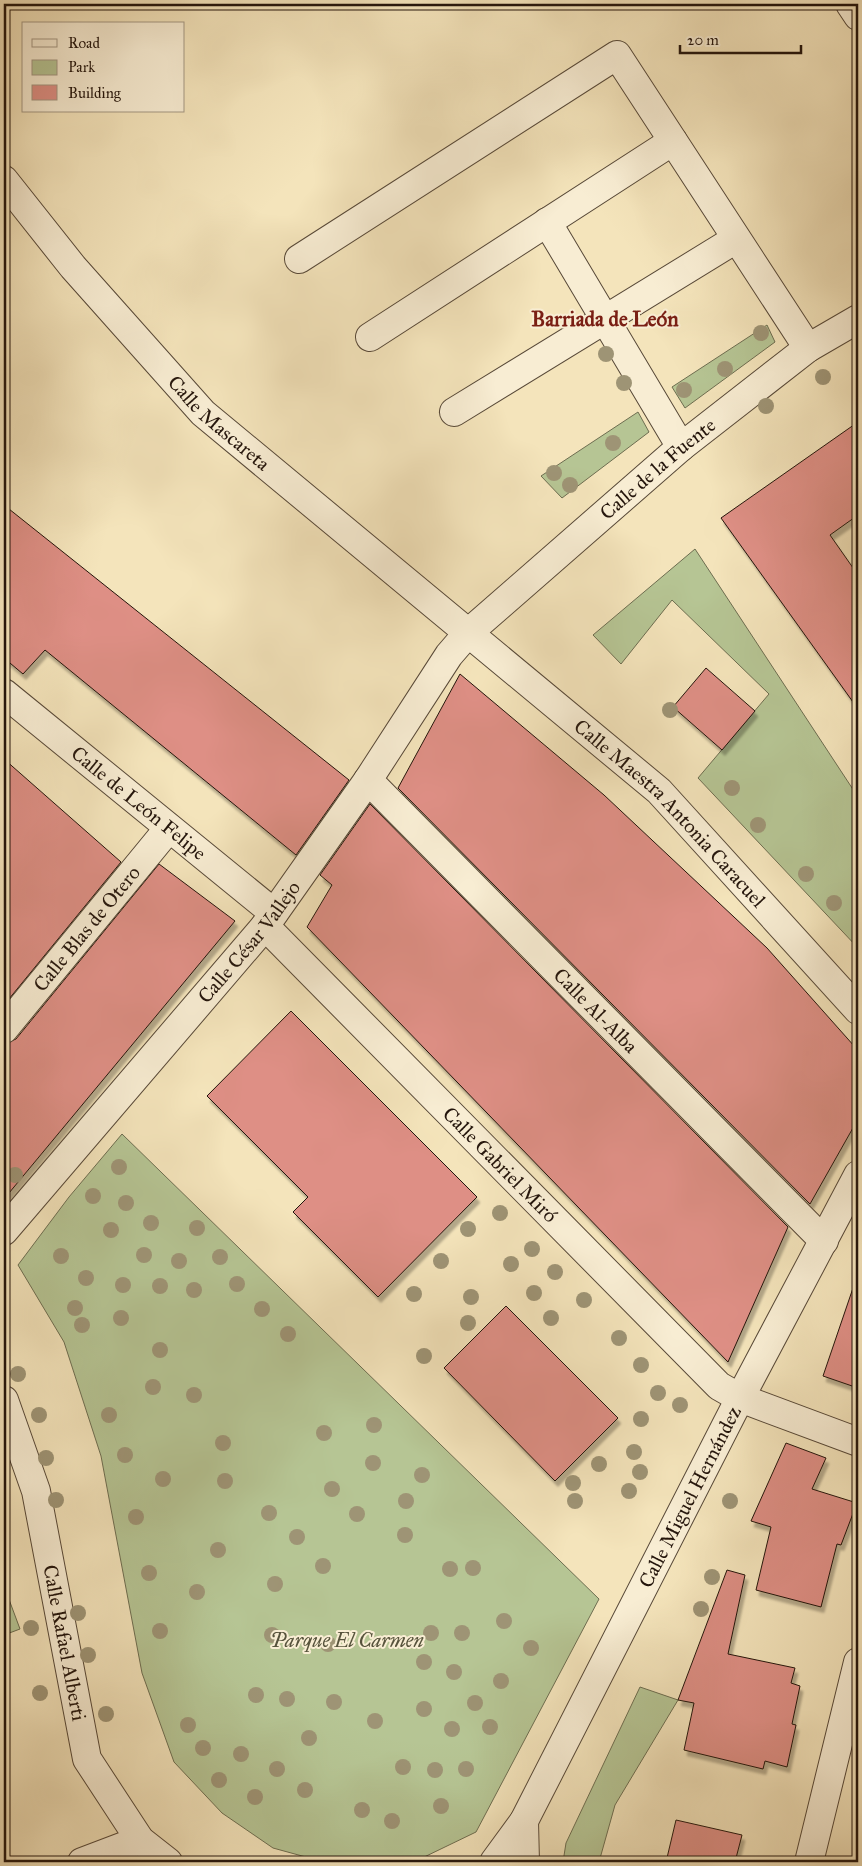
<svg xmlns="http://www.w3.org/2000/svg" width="862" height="1866" font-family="'IM FELL Great Primer',serif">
<defs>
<filter id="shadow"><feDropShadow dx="3" dy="5.5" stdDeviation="1" flood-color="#0004"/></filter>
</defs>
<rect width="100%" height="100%" fill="#f4e4bb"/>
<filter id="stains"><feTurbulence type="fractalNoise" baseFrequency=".004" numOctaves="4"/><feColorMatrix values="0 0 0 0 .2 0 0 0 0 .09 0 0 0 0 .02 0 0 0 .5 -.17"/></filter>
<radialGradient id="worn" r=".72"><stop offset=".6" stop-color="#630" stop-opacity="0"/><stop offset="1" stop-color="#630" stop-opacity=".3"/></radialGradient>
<path fill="#b6c594" stroke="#6d6d50" d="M 767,325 L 775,342 L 685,408 L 672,387 Z
M 638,412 L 649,432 L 562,498 L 541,476 Z
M 695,549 L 858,797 L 858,948 L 698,778 L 769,694 L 672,600 L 621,664 L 593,635 Z
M 122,1134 L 599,1599 L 476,1832 L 418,1860 L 400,1862 L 324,1862 L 273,1848 L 222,1813 L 174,1762 L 142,1673 L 101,1456 L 64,1342 L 18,1265 L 69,1197 Z
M 4,1586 L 20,1629 L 4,1635 Z
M 640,1687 L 678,1700 L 615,1805 L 599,1862 L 563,1862 L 566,1843 Z"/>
<path fill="#de8f85" stroke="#24150c" filter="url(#shadow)" d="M 858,422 L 858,515 L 830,535 L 858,575 L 858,709 L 721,518 Z
M 4,505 L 349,780 L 296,855 L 45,650 L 23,674 L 4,658 Z
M 706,668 L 755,711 L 722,750 L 673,707 Z
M 460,674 L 604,795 L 767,948 L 855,1047 L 858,1060 L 858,1119 L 810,1204 L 398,788 Z
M 4,759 L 121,862 L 4,1005 Z
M 370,804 L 788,1227 L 728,1362 L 307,927 L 332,885 L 320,875 Z
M 159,864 L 235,921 L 4,1199 L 4,1044 L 16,1039 Z
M 291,1011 L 477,1197 L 378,1297 L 293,1212 L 308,1197 L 207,1096 Z
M 853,1288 L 858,1289 L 858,1388 L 823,1376 Z
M 506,1306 L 618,1418 L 555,1481 L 444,1368 Z
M 786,1443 L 826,1458 L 812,1489 L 857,1503 L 841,1545 L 837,1544 L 821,1607 L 756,1590 L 771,1527 L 751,1521 Z
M 727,1570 L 745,1575 L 728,1654 L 795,1668 L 791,1683 L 800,1686 L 792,1724 L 796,1725 L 787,1767 L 765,1761 L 763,1769 L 684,1750 L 694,1703 L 678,1700 Z
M 676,1820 L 742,1835 L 735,1862 L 666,1862 Z"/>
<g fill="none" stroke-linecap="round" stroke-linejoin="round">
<g stroke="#584938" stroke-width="30">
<g id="street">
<path d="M 850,4 L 858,16"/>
<path id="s1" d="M 4,180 L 73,267 L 203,413 L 659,791 L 858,1010"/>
<path d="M 547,222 L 681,447"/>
<path d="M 299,259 L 617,55 L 808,348"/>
<path d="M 370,337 L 673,141"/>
<path d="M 454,412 L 736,239"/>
<path id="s2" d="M 4,693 L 274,913"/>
<path id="s3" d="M 368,780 L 824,1241"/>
<path id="s4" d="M 265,926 L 719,1386 L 740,1398 L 858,1442"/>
<path id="s5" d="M 4,1029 L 169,828"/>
<path id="s6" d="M 4,1231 L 265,926 L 368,780 L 449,655 L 468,633 L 681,447 L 808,348 L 858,319"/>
<path id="s7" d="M 4,1400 L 36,1491 L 87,1759 L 140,1840 L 168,1862"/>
<path d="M 524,1821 L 525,1862"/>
<path d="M 82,1862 L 140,1840"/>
<path id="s8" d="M 494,1862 L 524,1821 L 740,1398 L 858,1175"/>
<path d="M 809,1862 L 858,1662"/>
</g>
</g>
<use href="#street" stroke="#f8edd3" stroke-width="28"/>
</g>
<g fill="#9e9475">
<circle cx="761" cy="333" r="8"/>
<circle cx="606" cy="354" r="8"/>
<circle cx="725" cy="369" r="8"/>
<circle cx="823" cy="377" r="8"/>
<circle cx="624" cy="383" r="8"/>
<circle cx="684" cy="390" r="8"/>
<circle cx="766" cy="406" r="8"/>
<circle cx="613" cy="443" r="8"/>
<circle cx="554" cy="473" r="8"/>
<circle cx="570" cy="485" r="8"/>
<circle cx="670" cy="710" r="8"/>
<circle cx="732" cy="788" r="8"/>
<circle cx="758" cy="825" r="8"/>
<circle cx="806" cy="874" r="8"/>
<circle cx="834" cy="903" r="8"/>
<circle cx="119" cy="1167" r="8"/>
<circle cx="15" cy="1175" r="8"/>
<circle cx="93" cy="1196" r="8"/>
<circle cx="126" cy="1203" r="8"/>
<circle cx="500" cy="1213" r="8"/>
<circle cx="151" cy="1223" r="8"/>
<circle cx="197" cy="1228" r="8"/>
<circle cx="468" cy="1229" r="8"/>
<circle cx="111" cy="1230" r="8"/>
<circle cx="532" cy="1249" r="8"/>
<circle cx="144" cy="1255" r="8"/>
<circle cx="61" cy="1256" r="8"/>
<circle cx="220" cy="1257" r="8"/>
<circle cx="179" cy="1261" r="8"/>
<circle cx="441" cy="1261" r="8"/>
<circle cx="511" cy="1264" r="8"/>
<circle cx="555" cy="1272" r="8"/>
<circle cx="86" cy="1278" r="8"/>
<circle cx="237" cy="1284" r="8"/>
<circle cx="123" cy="1285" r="8"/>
<circle cx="160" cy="1286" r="8"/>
<circle cx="194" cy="1290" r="8"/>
<circle cx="534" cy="1293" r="8"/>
<circle cx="414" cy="1294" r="8"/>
<circle cx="471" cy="1297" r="8"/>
<circle cx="584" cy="1300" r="8"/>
<circle cx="75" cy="1308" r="8"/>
<circle cx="262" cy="1309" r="8"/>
<circle cx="121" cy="1318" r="8"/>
<circle cx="551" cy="1318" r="8"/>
<circle cx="468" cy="1323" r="8"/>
<circle cx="82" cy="1325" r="8"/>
<circle cx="288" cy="1334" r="8"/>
<circle cx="619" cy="1338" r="8"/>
<circle cx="160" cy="1350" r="8"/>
<circle cx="424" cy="1356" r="8"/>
<circle cx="641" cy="1365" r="8"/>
<circle cx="18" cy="1374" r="8"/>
<circle cx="153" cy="1387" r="8"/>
<circle cx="658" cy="1393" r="8"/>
<circle cx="194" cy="1395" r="8"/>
<circle cx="680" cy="1405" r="8"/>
<circle cx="39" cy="1415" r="8"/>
<circle cx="109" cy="1415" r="8"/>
<circle cx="641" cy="1419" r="8"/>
<circle cx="374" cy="1425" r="8"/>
<circle cx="324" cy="1433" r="8"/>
<circle cx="223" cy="1443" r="8"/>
<circle cx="634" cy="1452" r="8"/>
<circle cx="125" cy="1455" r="8"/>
<circle cx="46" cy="1458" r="8"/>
<circle cx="373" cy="1463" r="8"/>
<circle cx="599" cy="1464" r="8"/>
<circle cx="640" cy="1472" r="8"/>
<circle cx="422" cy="1475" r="8"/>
<circle cx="163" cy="1479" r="8"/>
<circle cx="225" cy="1481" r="8"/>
<circle cx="573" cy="1483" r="8"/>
<circle cx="332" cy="1489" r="8"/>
<circle cx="629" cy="1491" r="8"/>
<circle cx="56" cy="1500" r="8"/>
<circle cx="406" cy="1501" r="8"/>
<circle cx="575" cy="1501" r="8"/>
<circle cx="730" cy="1501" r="8"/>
<circle cx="269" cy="1513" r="8"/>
<circle cx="357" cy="1514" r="8"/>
<circle cx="136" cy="1517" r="8"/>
<circle cx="405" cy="1535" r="8"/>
<circle cx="297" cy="1537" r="8"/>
<circle cx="218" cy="1550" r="8"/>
<circle cx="323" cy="1566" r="8"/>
<circle cx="473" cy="1568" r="8"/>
<circle cx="450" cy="1569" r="8"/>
<circle cx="149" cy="1573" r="8"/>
<circle cx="712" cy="1577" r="8"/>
<circle cx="275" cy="1584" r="8"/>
<circle cx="197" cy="1592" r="8"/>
<circle cx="701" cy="1609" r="8"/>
<circle cx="78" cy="1613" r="8"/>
<circle cx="504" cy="1621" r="8"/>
<circle cx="31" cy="1628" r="8"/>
<circle cx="160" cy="1631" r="8"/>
<circle cx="431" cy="1633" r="8"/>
<circle cx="462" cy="1633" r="8"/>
<circle cx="272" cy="1635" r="8"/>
<circle cx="328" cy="1644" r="8"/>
<circle cx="531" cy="1648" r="8"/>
<circle cx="88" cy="1655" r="8"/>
<circle cx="424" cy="1662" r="8"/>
<circle cx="454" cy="1672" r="8"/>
<circle cx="501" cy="1681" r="8"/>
<circle cx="40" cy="1693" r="8"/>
<circle cx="256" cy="1695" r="8"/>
<circle cx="287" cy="1699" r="8"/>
<circle cx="334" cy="1702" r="8"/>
<circle cx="475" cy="1703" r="8"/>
<circle cx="424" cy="1709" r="8"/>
<circle cx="106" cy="1714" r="8"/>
<circle cx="375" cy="1721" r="8"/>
<circle cx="188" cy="1725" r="8"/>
<circle cx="490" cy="1727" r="8"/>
<circle cx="452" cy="1729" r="8"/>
<circle cx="309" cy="1738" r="8"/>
<circle cx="203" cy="1748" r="8"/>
<circle cx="241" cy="1754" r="8"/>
<circle cx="403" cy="1767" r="8"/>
<circle cx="277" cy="1769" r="8"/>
<circle cx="466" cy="1769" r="8"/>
<circle cx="435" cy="1770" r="8"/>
<circle cx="219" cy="1780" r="8"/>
<circle cx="305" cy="1790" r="8"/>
<circle cx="255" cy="1797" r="8"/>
<circle cx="441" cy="1806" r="8"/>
<circle cx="362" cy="1810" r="8"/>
<circle cx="392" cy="1821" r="8"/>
</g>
<g text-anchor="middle" stroke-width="4" stroke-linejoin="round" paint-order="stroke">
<g font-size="20" fill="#24150c" stroke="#f8edd3">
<text dy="7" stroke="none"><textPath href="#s1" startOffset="325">Calle Mascareta</textPath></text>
<text dy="7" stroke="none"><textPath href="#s6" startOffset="1009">Calle de la Fuente</textPath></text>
<text dy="7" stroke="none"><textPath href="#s2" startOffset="174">Calle de León Felipe</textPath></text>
<text dy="7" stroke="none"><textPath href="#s1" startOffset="922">Calle Maestra Antonia Caracuel</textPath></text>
<text dy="7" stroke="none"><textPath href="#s5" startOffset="130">Calle Blas de Otero</textPath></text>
<text dy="7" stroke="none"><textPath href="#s6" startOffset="379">Calle César Vallejo</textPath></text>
<text dy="7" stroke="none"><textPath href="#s3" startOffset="324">Calle Al-Alba</textPath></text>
<text dy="7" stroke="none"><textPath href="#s4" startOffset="335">Calle Gabriel Miró</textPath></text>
<text dy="7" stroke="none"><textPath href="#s8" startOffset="415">Calle Miguel Hernández</textPath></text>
<text dy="7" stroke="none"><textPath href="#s7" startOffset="251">Calle Rafael Alberti</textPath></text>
</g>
<g font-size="20" font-style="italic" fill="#57533c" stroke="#f8edd3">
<text x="347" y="1647">Parque El Carmen</text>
</g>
<g font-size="21" font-weight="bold" fill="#7a1f14" stroke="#f8edd3">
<text x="605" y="326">Barriada de León</text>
</g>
</g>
<rect width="862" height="1866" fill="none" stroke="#f4e4bb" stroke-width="20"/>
<rect x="5" y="5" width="852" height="1856" fill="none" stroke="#24150c" stroke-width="2.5"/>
<rect x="10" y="10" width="842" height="1846" fill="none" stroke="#24150c"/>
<rect x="22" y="22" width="162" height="90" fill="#f8edd3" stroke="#a39783"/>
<rect x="32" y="39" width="25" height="8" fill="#f8edd3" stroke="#a39783"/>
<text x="68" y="48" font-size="15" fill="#24150c">Road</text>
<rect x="32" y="60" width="25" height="15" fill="#b6c594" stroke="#a39783"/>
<text x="68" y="72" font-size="15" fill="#24150c">Park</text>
<rect x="32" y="85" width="25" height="15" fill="#de8f85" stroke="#a39783"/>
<text x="68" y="98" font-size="15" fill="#24150c">Building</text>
<path d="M680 45v8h121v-8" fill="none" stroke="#24150c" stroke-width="2.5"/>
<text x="687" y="45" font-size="15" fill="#24150c" stroke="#f8edd3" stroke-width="4" paint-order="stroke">20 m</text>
<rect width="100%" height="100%" filter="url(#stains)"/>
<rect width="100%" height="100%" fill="url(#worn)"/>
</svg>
